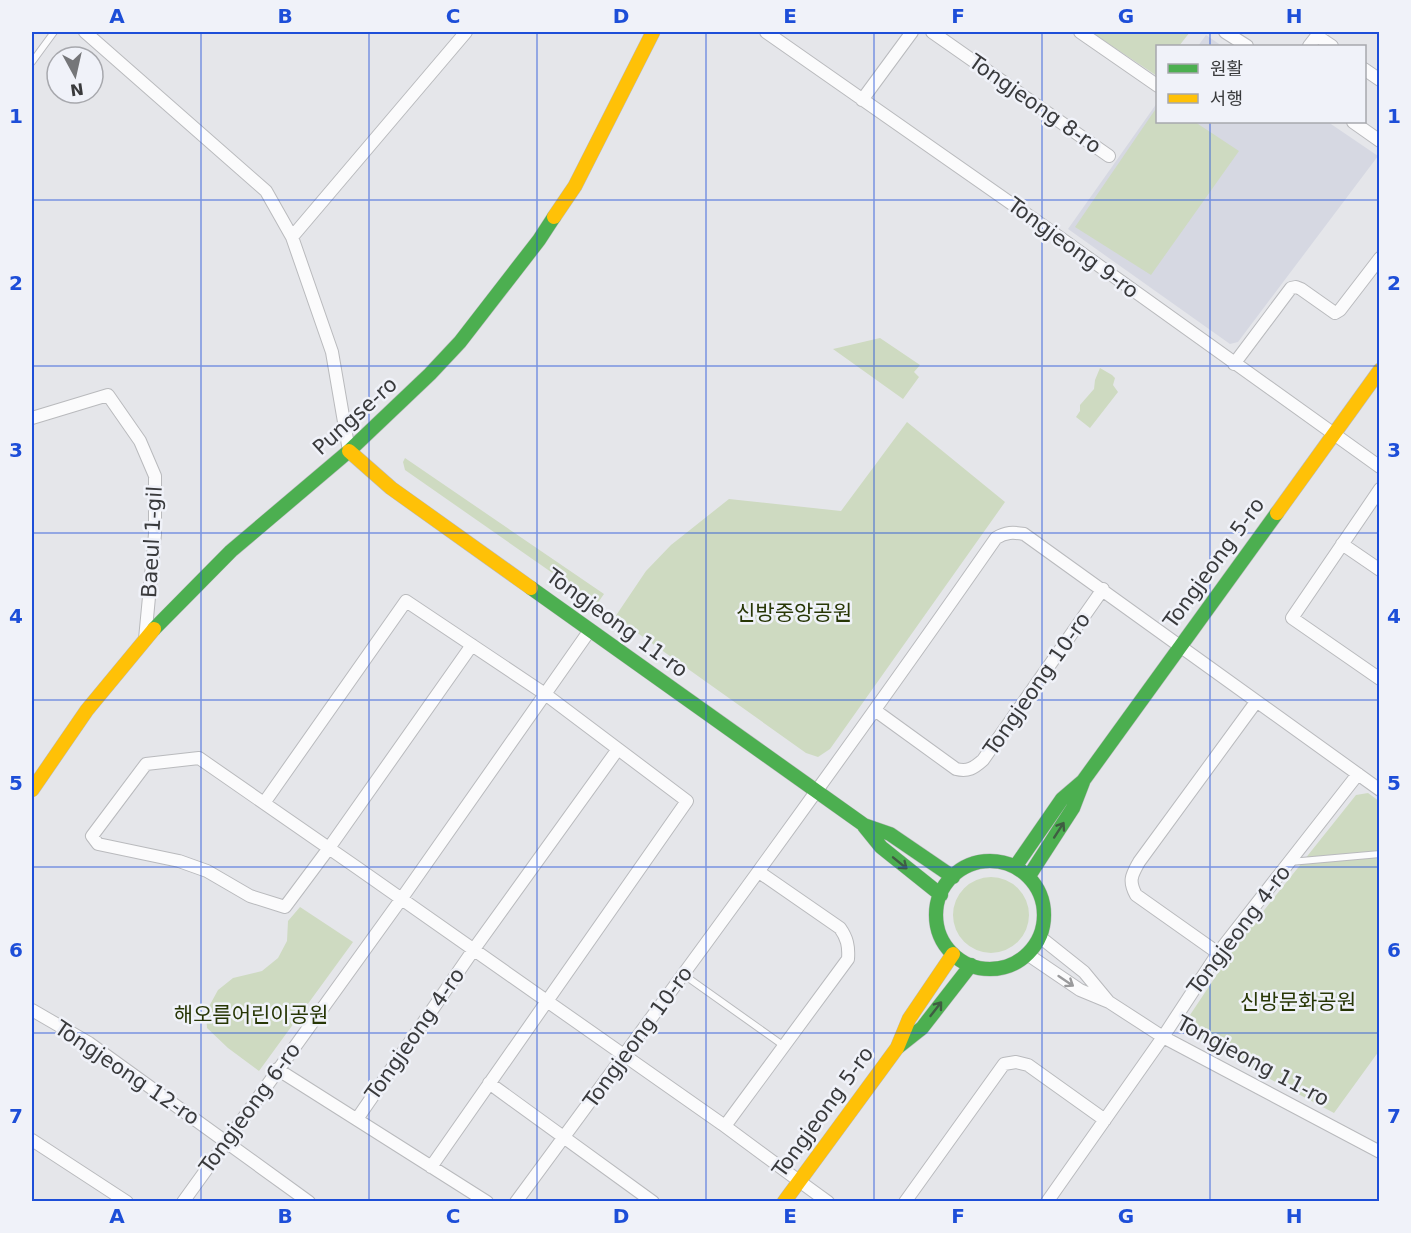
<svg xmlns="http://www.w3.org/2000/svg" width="1411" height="1233" font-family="'DejaVu Sans','Noto Sans KR',sans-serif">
<rect width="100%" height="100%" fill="#e5e6ea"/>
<path fill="#d6d8e2" d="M 1206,35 L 1222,46 L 1198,46 Z
M 1157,103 L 1158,122 L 1328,122 L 1378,156 L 1238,342 L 1230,344 L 1068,229 Z"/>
<path fill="#cedac1" d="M 1091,32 L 1190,32 L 1179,46 L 1158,46 L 1157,76 Z
M 1157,107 L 1158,122 L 1195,122 L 1239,151 L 1151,275 L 1075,227 Z
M 880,338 L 920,365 L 914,372 L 919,377 L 903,399 L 833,349 Z
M 1100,368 L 1112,375 L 1115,378 L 1113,385 L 1118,392 L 1090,428 L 1076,417 L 1080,411 L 1080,405 L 1094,389 L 1095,380 Z
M 907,422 L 1005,502 L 830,749 L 818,757 L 806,753 L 615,617 L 646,571 L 671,545 L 729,499 L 841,511 Z
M 405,458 L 604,594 L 597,604 L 405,470 L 403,462 Z
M 1368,793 L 1379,801 L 1379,1051 L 1334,1113 L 1202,1043 L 1190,1030 L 1188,1018 L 1238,943 L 1356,795 Z
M953 915a38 38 0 1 1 76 0a38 38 0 1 1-76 0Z
M 300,907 L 353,942 L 259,1071 L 228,1048 L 207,1028 L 206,1012 L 218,990 L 233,978 L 262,971 L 278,958 L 287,941 L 288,921 Z"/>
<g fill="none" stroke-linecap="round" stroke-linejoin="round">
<g stroke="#b9babd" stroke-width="8">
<path id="lane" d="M 32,62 L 54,32
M 1290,862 L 1380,854
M 684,975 L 784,1046"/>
</g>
<g stroke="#b9babd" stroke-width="14">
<path id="street" d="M 85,32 L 266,191 L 292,237 L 332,352 L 349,451
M 766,32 L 1052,232 L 1380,467
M 932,32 L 1109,156
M 1080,32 L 1158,86
M 1225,32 L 1247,46
M 1317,36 L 1332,46
M 1309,46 L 1320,32
M 1364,69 L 1380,80
M 862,100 L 912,32
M 1353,122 L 1380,141
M 292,237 L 466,32
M 1234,364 L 1291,288 L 1296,287 L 1301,289 L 1335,313 L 1340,310 L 1380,258
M 32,418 L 108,395 L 140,441 L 155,476 L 155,534 L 145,639
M 1380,489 L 1292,618 L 1380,679
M 1342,544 L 1380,570
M 472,645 L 329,848 L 285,907 L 250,896 L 207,871 L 179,861 L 98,844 L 92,836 L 146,764 L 199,758 C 374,879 548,1001 722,1124 C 757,1150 792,1176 828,1202
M 876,711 L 956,769 C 968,772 974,768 983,760 L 1103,589
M 264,803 L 406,601 L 545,694 L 687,801 L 431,1167
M 1040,937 L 1084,972 L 1108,1001
M 1218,953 L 1136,895 C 1128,880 1132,875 1139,862 L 1256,702
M 1027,954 L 1080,990 L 1109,1002 L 1163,1037 L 1380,1152
M 32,1010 L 89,1043 L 309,1202
M 277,1069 L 487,1202
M 489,1083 L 653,1202
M 357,1119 L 474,949 L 618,749
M 725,1126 L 848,959 C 849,946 847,938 840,928 L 759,872
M 32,1140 L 127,1202
M 183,1202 L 402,898 L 590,630
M 516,1202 C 678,982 840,762 996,538 C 1006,532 1013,532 1024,534 L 1380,790
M 905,1202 L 1004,1064 L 1016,1062 L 1028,1065 L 1105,1120
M 1047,1202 L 1163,1037 L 1218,953 L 1358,774"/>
</g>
<g stroke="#b9babd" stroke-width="15">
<path id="fast" d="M 531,588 L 864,825 L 890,834 L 953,877
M 154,629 L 231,551 L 349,451 L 430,374 L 460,342 L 539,240 L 554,217
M 864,826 L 881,847 L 941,895
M936 915a54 54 0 1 1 108 0a54 54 0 1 1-108 0Z
M 1015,867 L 1062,799 L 1083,781 L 1277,513
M 1029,876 L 1073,808 L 1083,782
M 898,1047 L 922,1028 L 971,965"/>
</g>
<g stroke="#b9babd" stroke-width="15">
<path id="slow" d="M 554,217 L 575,186 L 653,32
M 349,451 L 391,488 L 531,588
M 1277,513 L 1380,370
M 32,790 L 87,710 L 154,629
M 784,1202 L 897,1048 L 909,1019 L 953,954"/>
</g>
<use href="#lane" stroke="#fbfbfc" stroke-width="6"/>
<use href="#street" stroke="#fbfbfc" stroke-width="12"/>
<use href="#fast" stroke="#4caf50" stroke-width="14"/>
<use href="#slow" stroke="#ffc107" stroke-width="14"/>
</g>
<defs><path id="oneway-shaft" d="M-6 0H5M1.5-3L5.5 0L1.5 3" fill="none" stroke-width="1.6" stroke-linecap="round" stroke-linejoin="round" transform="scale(1.5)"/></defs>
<g stroke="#3f5d42">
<use href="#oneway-shaft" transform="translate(1059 830) rotate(-57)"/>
<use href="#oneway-shaft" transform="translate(900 863) rotate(39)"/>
<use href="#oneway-shaft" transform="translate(936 1009) rotate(-52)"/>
</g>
<use stroke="#9a9a9c" href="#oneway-shaft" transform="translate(1066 981) rotate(34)"/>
<path fill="none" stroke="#1d4ed8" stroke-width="1.5" stroke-opacity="0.55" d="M 201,32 L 201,1202M 369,32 L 369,1202M 537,32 L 537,1202M 706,32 L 706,1202M 874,32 L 874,1202M 1042,32 L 1042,1202M 1210,32 L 1210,46M 1210,122 L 1210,1202M 32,200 L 1380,200M 32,366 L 1380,366M 32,533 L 1380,533M 32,700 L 1380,700M 32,867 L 1380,867M 32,1033 L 1380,1033"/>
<g text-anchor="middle" stroke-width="5" stroke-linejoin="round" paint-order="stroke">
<g font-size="21" fill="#393a3c" stroke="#f0f2f9">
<text transform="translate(1035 104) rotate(35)" y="7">Tongjeong 8-ro</text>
<text transform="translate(1073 248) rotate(36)" y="7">Tongjeong 9-ro</text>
<text transform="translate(355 416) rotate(-42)" y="7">Pungse-ro</text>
<text transform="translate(152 542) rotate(-87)" y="7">Baeul 1-gil</text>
<text transform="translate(1214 563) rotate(-54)" y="7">Tongjeong 5-ro</text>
<text transform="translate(617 623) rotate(36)" y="7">Tongjeong 11-ro</text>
<text transform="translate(1037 684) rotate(-55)" y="7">Tongjeong 10-ro</text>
<text transform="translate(1239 930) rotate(-53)" y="7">Tongjeong 4-ro</text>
<text transform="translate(415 1034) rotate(-55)" y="7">Tongjeong 4-ro</text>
<text transform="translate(638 1037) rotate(-54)" y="7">Tongjeong 10-ro</text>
<text transform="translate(1253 1061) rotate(28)" y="7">Tongjeong 11-ro</text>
<text transform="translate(127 1073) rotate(34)" y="7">Tongjeong 12-ro</text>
<text transform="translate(250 1108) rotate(-54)" y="7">Tongjeong 6-ro</text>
<text transform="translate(823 1112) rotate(-54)" y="7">Tongjeong 5-ro</text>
</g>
<g font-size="21" fill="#273605" stroke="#f0f2f9">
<text x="794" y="620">신방중앙공원</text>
<text x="1298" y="1009">신방문화공원</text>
<text x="251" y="1022">해오름어린이공원</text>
</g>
</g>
<rect width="1411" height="1233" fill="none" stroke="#f0f2f9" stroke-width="66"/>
<rect x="1156" y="45" width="210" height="78" fill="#f0f2f9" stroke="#a7a8ad" stroke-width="1.5"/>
<rect x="1168" y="64" width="30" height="9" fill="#4caf50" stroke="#a7a8ad" stroke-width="1.5"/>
<text x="1210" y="75" font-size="18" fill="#393a3c">원활</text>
<rect x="1168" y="94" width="30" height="9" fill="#ffc107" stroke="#a7a8ad" stroke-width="1.5"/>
<text x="1210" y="105" font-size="18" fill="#393a3c">서행</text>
<g transform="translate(75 75) rotate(172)"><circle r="28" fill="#f0f2f9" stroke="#a7a8ad" stroke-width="1.5"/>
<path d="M0-4.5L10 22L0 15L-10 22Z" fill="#757679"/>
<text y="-9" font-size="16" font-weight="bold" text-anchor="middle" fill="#393a3c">N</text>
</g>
<rect x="33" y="33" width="1345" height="1167" fill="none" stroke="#1d4ed8" stroke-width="2"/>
<g font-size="20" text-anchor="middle" font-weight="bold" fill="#1d4ed8">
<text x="117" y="23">A</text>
<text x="285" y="23">B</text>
<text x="453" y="23">C</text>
<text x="621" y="23">D</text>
<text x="790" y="23">E</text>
<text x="958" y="23">F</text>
<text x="1126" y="23">G</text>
<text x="1294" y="23">H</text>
<text x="16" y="123">1</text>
<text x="1394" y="123">1</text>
<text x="16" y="290">2</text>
<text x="1394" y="290">2</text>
<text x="16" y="457">3</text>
<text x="1394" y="457">3</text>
<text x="16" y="623">4</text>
<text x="1394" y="623">4</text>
<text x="16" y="790">5</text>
<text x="1394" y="790">5</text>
<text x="16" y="957">6</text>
<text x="1394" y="957">6</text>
<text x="16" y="1123">7</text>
<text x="1394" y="1123">7</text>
<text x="117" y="1223">A</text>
<text x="285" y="1223">B</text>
<text x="453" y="1223">C</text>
<text x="621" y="1223">D</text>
<text x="790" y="1223">E</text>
<text x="958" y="1223">F</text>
<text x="1126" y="1223">G</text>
<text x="1294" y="1223">H</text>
</g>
</svg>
